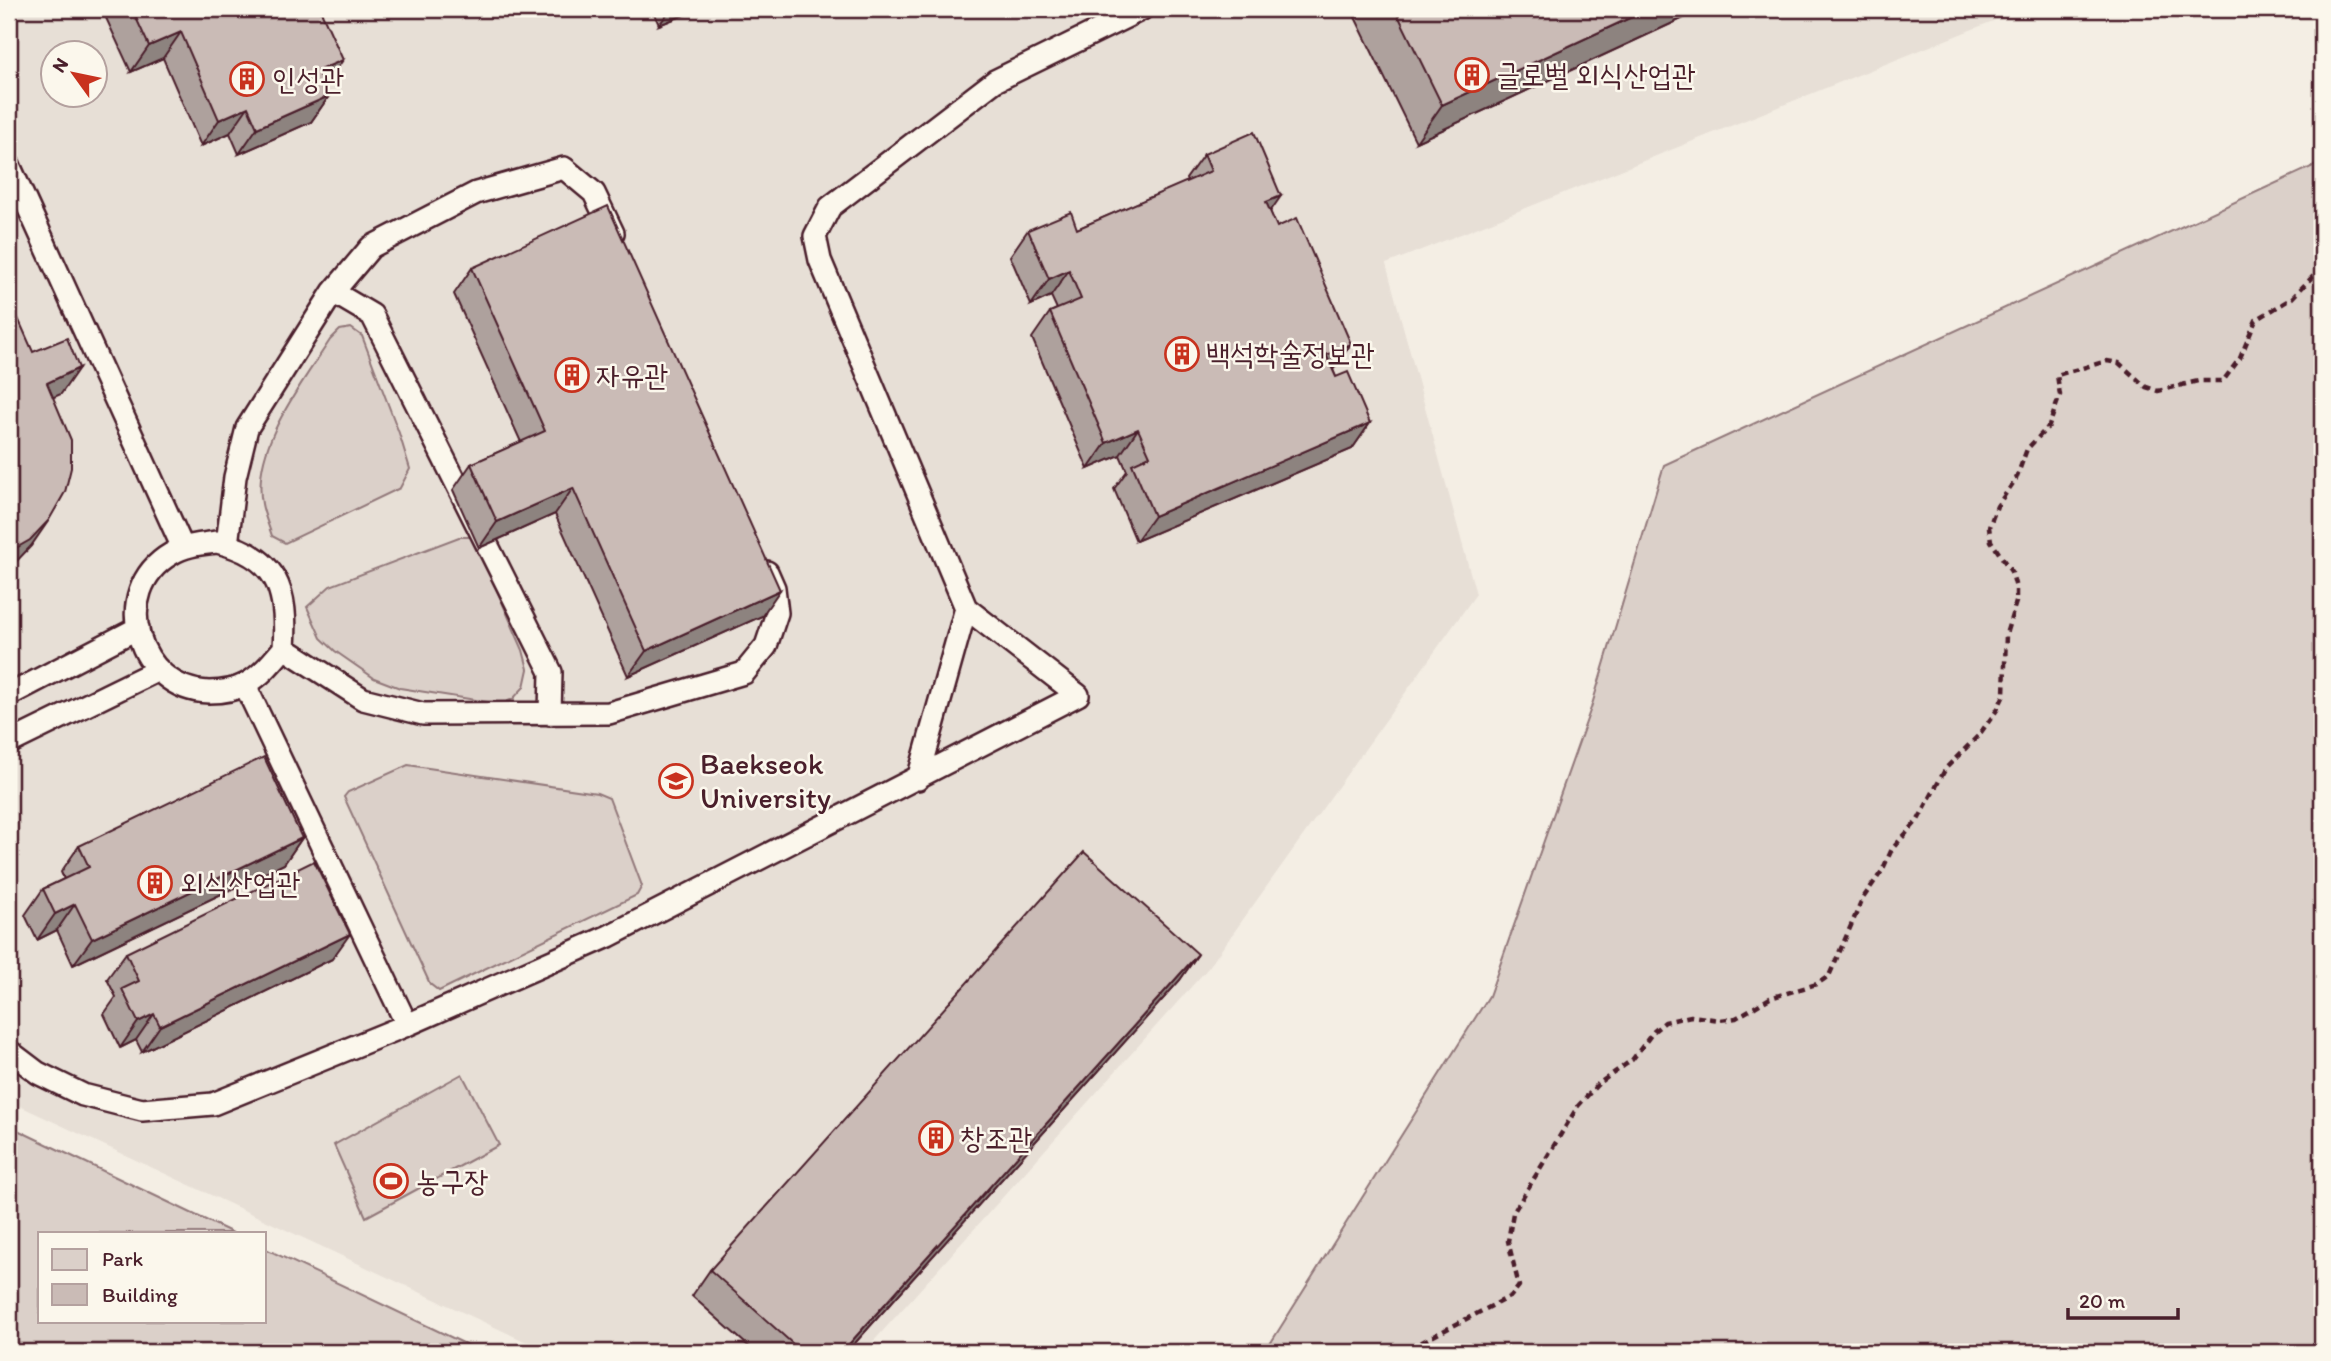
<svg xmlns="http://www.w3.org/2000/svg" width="2331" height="1361" font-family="Itim,'Poor Story',sans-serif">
<rect width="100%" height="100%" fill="#f4eee4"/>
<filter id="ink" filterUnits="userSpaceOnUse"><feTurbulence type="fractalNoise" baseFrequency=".0143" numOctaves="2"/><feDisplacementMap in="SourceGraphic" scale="14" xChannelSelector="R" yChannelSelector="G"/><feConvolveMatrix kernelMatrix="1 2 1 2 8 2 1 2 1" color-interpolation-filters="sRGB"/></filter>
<g filter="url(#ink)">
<path fill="#e7dfd6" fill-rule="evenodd" d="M 9,9 L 2023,9 L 1386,264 L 1476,594 L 1209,967 L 864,1352 L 548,1352 L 9,1101 ZM 52,52 L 94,52 L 94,94 L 52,94 Z"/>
<path fill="#dbd0c9" stroke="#92787a" stroke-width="2" d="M 2322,162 L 2322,1352 L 1265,1352 L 1489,996 L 1591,708 L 1664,465 Z
M 351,328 L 362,336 L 399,433 L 410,469 L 400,488 L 285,543 L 272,536 C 269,526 264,515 262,504 C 251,447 301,385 330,340 L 340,330 Z
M 459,537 L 470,537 L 476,543 L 523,650 L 528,669 L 524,687 L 513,699 L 501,704 L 400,688 L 374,678 L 335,651 L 321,638 L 307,607 L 330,586 Z
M 408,765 L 597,793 L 609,798 L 642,886 L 637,895 L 439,991 L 430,984 L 344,797 L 348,792 Z
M 462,1074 L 499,1145 L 366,1217 L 334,1145 Z
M 9,1126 L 233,1233 L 40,1233 L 40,1321 L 264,1321 L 264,1248 L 482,1352 L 9,1352 Z"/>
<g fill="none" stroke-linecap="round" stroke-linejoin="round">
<g stroke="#4a1f2b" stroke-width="26">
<path id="service" d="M 9,165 L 183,548
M 333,292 L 372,315 L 551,672 L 550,714
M 217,542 C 278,557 288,590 284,648 C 273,661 261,676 246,684 C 235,690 221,692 209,692 C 137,690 108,591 171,554 C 185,545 201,544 217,542 Z
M 227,545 L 235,477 L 247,428 L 333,292 L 371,247 L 476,193 L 564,168 L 594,193 L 613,233
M 284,648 L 363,699 L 423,714 L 609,713 L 744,673 L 766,646 L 777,613 L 774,588 L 767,572
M 9,695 L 138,628
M 9,743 L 158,670
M 918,779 L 966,608 L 820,260 L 815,236 L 830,207 L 995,81 L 1142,9
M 407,1025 L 609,936 L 1078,695 L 966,608
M 9,1051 L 38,1073 L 83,1095 L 142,1110 L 213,1104 L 407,1025 L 245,685"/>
</g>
<path stroke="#4a1f2b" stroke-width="4.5" stroke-dasharray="7 5" stroke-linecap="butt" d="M 1415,1352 L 1422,1342 L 1511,1296 L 1519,1286 L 1508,1241 L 1513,1213 L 1578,1106 L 1598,1084 L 1632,1060 L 1654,1031 L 1665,1022 L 1691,1016 L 1720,1020 L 1736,1018 L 1770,998 L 1817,984 L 1829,976 L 1863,898 L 1882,871 L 1892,849 L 1918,820 L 1946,768 L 1979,735 L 1997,710 L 2004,695 L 2006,634 L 2016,602 L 2016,588 L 2012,573 L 1991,541 L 1989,527 L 1997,506 L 2016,479 L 2027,449 L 2049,426 L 2060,395 L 2057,375 L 2107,361 L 2119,363 L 2146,387 L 2158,391 L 2198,381 L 2223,381 L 2240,358 L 2256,320 L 2292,298 L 2322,267"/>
<use href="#service" stroke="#fbf7ec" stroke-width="21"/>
</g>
<path fill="#aea19d" stroke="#4a1f2b" stroke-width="2" d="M 113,9 L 320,9 L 324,86 L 329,96 L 311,122 L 239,154 L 230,133 L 201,146 L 163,58 L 131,72 L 106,18 Z
M 652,9 L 699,9 L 659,25 Z
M 1351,9 L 1703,9 L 1416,142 Z
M 1204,154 L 1270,211 L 1336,377 L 1370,423 L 1352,449 L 1136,541 L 1114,489 L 1127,471 L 1120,455 L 1088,469 L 1032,338 L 1050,312 L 1057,309 L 1051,296 L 1031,305 L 1010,256 L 1028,230 L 1077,229 L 1187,182 L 1186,179 Z
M 472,268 L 762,616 L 628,676 L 555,514 L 479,548 L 453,490 L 471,464 L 521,442 L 454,294 Z
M 302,838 L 284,864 L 73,965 L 57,930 L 37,940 L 25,915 L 43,889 L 64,879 L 61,872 L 79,846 Z
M 126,953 L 332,959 L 142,1052 L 136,1040 L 120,1048 L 104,1014 L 116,997 L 107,979 Z
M 1198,954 L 1180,980 L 847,1352 L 755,1352 L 692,1296 L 710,1270 Z"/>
<path fill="#8d837f" stroke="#4a1f2b" stroke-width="2" d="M 671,9 L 699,9 L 659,25 Z
M 1649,9 L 1703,9 L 1416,142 L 1442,105 Z
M 181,32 L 163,58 L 131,72 L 149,46 Z
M 343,60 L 325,86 L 299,97 L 317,71 Z
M 329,96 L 311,122 L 239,154 L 257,128 Z
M 248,107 L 230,133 L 201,146 L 219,120 Z
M 1281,196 L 1263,222 L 1266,202 Z
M 1069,270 L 1051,296 L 1031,305 L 1049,279 Z
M 1351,344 L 1333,370 L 1326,355 Z
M 79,368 L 61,394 L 29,408 L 47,383 Z
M 1370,423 L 1352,449 L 1136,541 L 1154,516 Z
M 1138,429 L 1120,455 L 1088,469 L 1106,443 Z
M 573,488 L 555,514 L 479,548 L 497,522 Z
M 49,520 L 31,546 L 12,566 L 9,568 L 9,552 Z
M 780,590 L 762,616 L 628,676 L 646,651 Z
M 302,838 L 284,864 L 73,965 L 92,939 Z
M 75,904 L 57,930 L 37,940 L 55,914 Z
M 350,934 L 332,959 L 142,1052 L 160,1026 Z
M 1198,954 L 1180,980 L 847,1352 L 842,1352 Z
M 154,1014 L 136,1040 L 120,1048 L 138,1022 Z"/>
<path fill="#cabbb6" stroke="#4a1f2b" stroke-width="2" d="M 132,9 L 320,9 L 343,60 L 317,71 L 329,96 L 257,128 L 248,107 L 219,120 L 181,32 L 149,46 Z
M 1395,9 L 1649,9 L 1442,105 Z
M 1254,132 L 1281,196 L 1266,202 L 1277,227 L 1297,218 L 1351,344 L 1326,355 L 1336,377 L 1348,372 L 1370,423 L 1154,516 L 1132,464 L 1150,456 L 1138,429 L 1106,443 L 1050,312 L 1081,299 L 1069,270 L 1049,279 L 1028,230 L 1071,212 L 1077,229 L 1211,171 L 1204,154 Z
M 608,206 L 780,590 L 646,651 L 573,488 L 497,522 L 471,464 L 545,431 L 472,268 Z
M 9,298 L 33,352 L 67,338 L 79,368 L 47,383 L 71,440 L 71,468 L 65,492 L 49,520 L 30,540 L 9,552 Z
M 264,757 L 302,838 L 92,939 L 75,904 L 55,914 L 43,889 L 89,867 L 79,846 Z
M 1084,852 L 1198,954 L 842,1352 L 802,1352 L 710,1270 Z
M 314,861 L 350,934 L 160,1026 L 154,1014 L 138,1022 L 122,989 L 139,981 L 126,953 Z"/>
</g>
<defs>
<g id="building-ring" transform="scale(1.75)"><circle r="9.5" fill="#fbf7ec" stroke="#c8321e" stroke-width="1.5"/><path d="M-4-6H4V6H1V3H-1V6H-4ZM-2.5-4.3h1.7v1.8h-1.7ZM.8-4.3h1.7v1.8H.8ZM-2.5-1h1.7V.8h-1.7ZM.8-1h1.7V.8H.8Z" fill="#c8321e"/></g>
<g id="university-ring" transform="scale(1.75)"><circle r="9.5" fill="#fbf7ec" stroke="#c8321e" stroke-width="1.5"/><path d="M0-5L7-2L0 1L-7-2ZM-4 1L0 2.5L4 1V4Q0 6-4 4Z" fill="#c8321e"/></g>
<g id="stadium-ring" transform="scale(1.75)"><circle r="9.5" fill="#fbf7ec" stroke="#c8321e" stroke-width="1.5"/><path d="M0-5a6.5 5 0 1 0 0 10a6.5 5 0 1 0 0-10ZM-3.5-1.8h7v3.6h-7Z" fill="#c8321e"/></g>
</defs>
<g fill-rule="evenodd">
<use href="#building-ring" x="1472" y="75"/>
<use href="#building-ring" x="247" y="79"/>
<use href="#building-ring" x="1182" y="354"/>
<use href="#building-ring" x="572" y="375"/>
<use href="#university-ring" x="676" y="781"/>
<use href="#building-ring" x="155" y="883"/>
<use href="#building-ring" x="936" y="1138"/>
<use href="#stadium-ring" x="391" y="1181"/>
</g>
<g text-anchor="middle" stroke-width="5" stroke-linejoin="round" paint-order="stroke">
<g font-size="30" fill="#4a1f2b" stroke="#fbf7ec" text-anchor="start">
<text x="1496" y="85">글로벌 외식산업관</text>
<text x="272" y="89">인성관</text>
<text x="1206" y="364">백석학술정보관</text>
<text x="596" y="385">자유관</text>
<text x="700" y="774">Baekseok<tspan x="700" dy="34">University</tspan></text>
<text x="180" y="893">외식산업관</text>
<text x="960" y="1148">창조관</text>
<text x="416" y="1191">농구장</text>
</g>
</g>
<rect width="2331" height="1361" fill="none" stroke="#fbf7ec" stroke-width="35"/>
<rect x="18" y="18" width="2296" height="1326" fill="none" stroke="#4a1f2b" stroke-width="2.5" filter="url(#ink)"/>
<rect x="38" y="1232" width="228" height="91" fill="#fbf7ec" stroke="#b4a19f" stroke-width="2"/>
<rect x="52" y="1249" width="35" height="21" fill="#dbd0c9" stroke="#b4a19f" stroke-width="2"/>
<text x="102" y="1266" font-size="21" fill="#4a1f2b">Park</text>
<rect x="52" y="1284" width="35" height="21" fill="#cabbb6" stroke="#b4a19f" stroke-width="2"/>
<text x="102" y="1302" font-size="21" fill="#4a1f2b">Building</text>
<g transform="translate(74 74) rotate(303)"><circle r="33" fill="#fbf7ec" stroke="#b4a19f" stroke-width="2"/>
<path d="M0-5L12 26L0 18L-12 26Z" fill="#c8321e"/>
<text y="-10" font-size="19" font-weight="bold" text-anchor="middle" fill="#4a1f2b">N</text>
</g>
<path d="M2068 1308v10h110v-10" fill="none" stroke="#4a1f2b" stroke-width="3.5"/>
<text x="2079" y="1308" font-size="21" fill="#4a1f2b" stroke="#fbf7ec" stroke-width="5" paint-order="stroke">20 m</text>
</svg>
